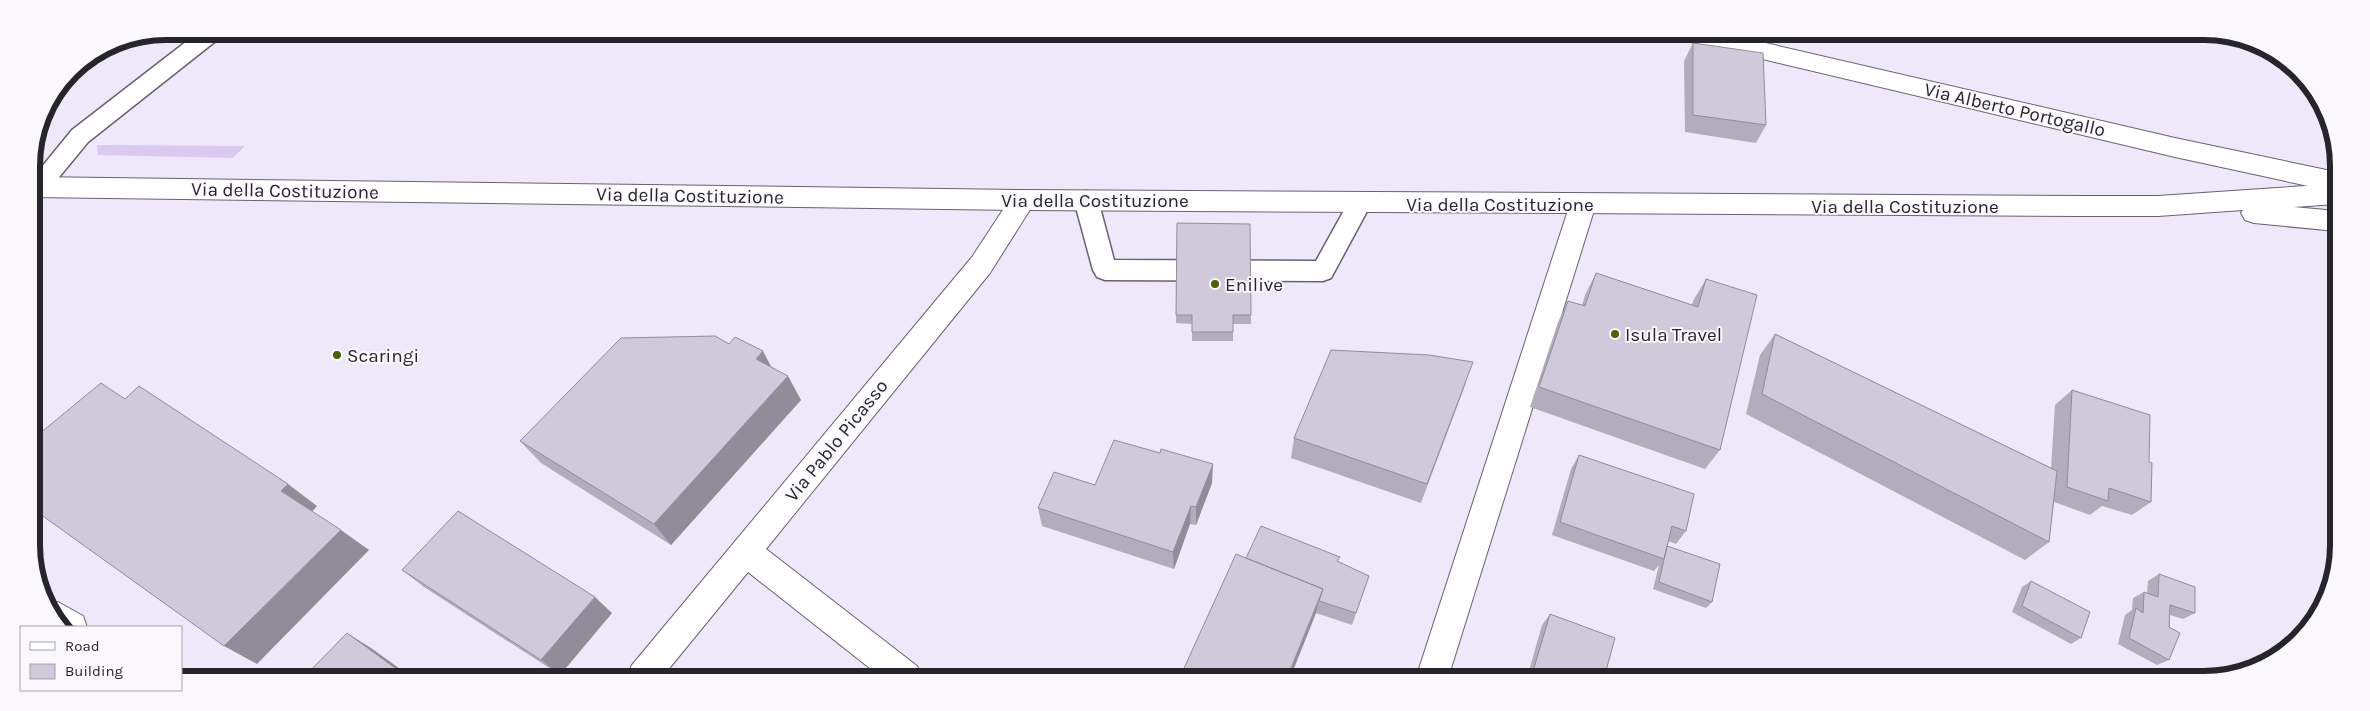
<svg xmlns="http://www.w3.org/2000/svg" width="2370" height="711" font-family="Karla,sans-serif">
<rect width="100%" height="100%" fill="#efe8fb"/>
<path fill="#dacaf0" d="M 97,145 L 245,146 L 233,158 L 98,155 Z"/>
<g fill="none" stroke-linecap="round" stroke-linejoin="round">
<g stroke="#686171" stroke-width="3">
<path id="service" d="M 200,31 L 225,31 L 222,36 L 88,142 L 46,193 L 38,196 L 32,194 L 32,179 L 72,130 Z
M 1086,191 L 1094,194 L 1098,200 L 1114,260 L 1316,261 L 1352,196 L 1360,193 L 1368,196 L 1372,202 L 1331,278 L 1323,281 L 1105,280 L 1097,277 L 1093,270 L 1074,200 L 1078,194 Z"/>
</g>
<g stroke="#686171" stroke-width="2">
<path id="minor" d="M 1683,35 L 1731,35 L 2175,138 L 2336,172 L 2336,192 L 2175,157 L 1695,43 L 1687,41 Z
M 1023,190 L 1032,193 L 1036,200 L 990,273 L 766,549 L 917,666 L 922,677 L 881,677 L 748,572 L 663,676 L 627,676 L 632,665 L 972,257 L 1014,193 Z
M 1583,194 L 1592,197 L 1596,204 L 1448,678 L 1416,678 L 1570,204 L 1574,197 Z
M 58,602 L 83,616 L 87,627 L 64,627 L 52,605 Z"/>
</g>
<g stroke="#686171" stroke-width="2">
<path id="secondary" d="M 32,177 L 1023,190 L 2082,196 L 2158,196 L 2336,184 L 2336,204 L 2294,207 L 2336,211 L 2336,231 L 2254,223 L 2245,220 L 2241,213 L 2243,210 L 2158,216 L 2082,216 L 1023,210 L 32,197 Z"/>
</g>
<use href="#service" fill="#fff" fill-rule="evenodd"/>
<use href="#minor" fill="#fff" fill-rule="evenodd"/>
<use href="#secondary" fill="#fff" fill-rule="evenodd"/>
</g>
<path fill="#b3acbc" d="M 1693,43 L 1766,125 L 1756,143 L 1685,132 L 1684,61 Z
M 1177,223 L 1251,315 L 1251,324 L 1233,324 L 1233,341 L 1192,341 L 1192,324 L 1176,323 Z
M 1596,273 L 1692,305 L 1693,301 L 1706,279 L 1720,450 L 1705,469 L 1530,407 L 1558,322 L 1568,301 L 1582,305 L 1585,295 Z
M 1775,334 L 2051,468 L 2055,405 L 2072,390 L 2149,462 L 2151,502 L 2132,515 L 2102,506 L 2090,515 L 2054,502 L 2049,542 L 2025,560 L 1746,414 L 1760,355 Z
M 1466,383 L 1421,503 L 1291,458 L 1294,438 Z
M 801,400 L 671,545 L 541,463 L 520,441 Z
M 1579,455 L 1686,531 L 1676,544 L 1668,541 L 1667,546 L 1712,602 L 1706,608 L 1653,589 L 1659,565 L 1654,571 L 1552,535 L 1571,469 Z
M 1212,483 L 1196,525 L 1190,524 L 1174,569 L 1042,526 L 1038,508 Z
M 1246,558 L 1339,562 L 1369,576 L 1352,625 L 1316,613 L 1290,678 Z
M 402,570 L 612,613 L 560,675 L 424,587 Z
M 2159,574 L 2195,613 L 2183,619 L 2170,615 L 2169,660 L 2157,665 L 2118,644 L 2125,615 L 2132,610 L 2133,598 L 2144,592 L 2147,593 L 2148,581 Z
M 2031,581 L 2081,638 L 2071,644 L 2012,612 L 2022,587 Z
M 1550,614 L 1604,678 L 1527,678 L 1542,625 Z"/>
<path fill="#928c99" d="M 763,351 L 776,376 L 756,359 Z
M 788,376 L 801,400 L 671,545 L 654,524 Z
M 1213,464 L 1212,483 L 1196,525 L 1196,507 Z
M 288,484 L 317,506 L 311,513 L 281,491 Z
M 1191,506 L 1190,524 L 1174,569 L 1173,552 Z
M 341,530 L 369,550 L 257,664 L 224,646 Z
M 595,597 L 612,613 L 560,675 L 541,660 Z
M 1319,601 L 1316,613 L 1290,678 L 1287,678 Z
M 347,633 L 371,648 L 410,676 L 406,676 Z"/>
<path fill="#d0c8db" stroke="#928c99" d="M 1693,43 L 1763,53 L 1766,125 L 1693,115 Z
M 1177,223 L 1250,224 L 1251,315 L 1233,315 L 1233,332 L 1192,332 L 1192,315 L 1176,315 Z
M 1596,273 L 1698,307 L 1706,279 L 1757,295 L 1720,450 L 1539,387 L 1568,301 L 1585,306 Z
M 1775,334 L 2057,471 L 2049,542 L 1762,394 Z
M 715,336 L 729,344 L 735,337 L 763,351 L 756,359 L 788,376 L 654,524 L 520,441 L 621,338 Z
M 1331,350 L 1429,355 L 1473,362 L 1427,484 L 1294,438 Z
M 101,383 L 125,399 L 139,386 L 288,484 L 281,491 L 341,530 L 224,646 L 33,509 L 33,439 Z
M 2072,390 L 2150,415 L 2149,462 L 2152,463 L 2151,502 L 2109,488 L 2108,501 L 2067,487 Z
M 1114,440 L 1160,453 L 1161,449 L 1213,464 L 1196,507 L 1191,506 L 1173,552 L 1038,508 L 1054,472 L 1095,485 Z
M 1579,455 L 1694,494 L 1686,531 L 1672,526 L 1664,559 L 1560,522 Z
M 458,511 L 595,597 L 541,660 L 402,570 Z
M 1261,526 L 1340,557 L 1337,561 L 1369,576 L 1356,613 L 1319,601 L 1323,589 L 1246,558 Z
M 1667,546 L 1720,564 L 1712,602 L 1659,582 Z
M 1236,554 L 1323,589 L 1287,678 L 1180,677 Z
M 2159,574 L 2195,587 L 2195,613 L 2170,605 L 2169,627 L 2180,633 L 2169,660 L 2129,638 L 2136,608 L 2143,613 L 2144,592 L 2158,597 Z
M 2031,581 L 2090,612 L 2081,638 L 2022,606 Z
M 1550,614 L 1615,638 L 1604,678 L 1531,678 Z
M 347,633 L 406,676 L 305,676 Z"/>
<g fill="#4a6009" stroke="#faf8fc" stroke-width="2">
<circle cx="1215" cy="284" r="5"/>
<circle cx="1615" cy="334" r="5"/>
<circle cx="337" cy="355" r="5"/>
</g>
<g text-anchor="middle" stroke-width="4" stroke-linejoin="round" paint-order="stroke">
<g font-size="19" fill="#27252c" stroke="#faf8fc">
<text transform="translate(2015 109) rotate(13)" y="7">Via Alberto Portogallo</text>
<text transform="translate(285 190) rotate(1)" y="7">Via della Costituzione</text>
<text transform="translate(690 195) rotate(1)" y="7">Via della Costituzione</text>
<text x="1095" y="207">Via della Costituzione</text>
<text x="1500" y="211">Via della Costituzione</text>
<text x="1905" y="213">Via della Costituzione</text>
<text transform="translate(836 440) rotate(-51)" y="7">Via Pablo Picasso</text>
</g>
<g font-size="19" fill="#27252c" stroke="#faf8fc" text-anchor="start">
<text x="1225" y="291">Enilive</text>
<text x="1625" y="341">Isula Travel</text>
<text x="347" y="362">Scaringi</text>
</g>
</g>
<path d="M0 0H2370V711H0ZM166 40H2204A126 126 0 0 1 2330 166V545A126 126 0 0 1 2204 671H166A126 126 0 0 1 40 545V166A126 126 0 0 1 166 40Z" fill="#faf8fc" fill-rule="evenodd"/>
<path fill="none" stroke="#27252c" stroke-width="6" d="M166 40H2204A126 126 0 0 1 2330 166V545A126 126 0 0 1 2204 671H166A126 126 0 0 1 40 545V166A126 126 0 0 1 166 40Z"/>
<rect x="20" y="626" width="162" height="65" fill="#faf8fc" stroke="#a6a4a9"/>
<rect x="30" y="642" width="25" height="8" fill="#ffffff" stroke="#a6a4a9"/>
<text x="65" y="651" font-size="15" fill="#27252c">Road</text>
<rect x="30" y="664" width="25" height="15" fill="#d0c8db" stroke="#a6a4a9"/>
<text x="65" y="676" font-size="15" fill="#27252c">Building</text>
</svg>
